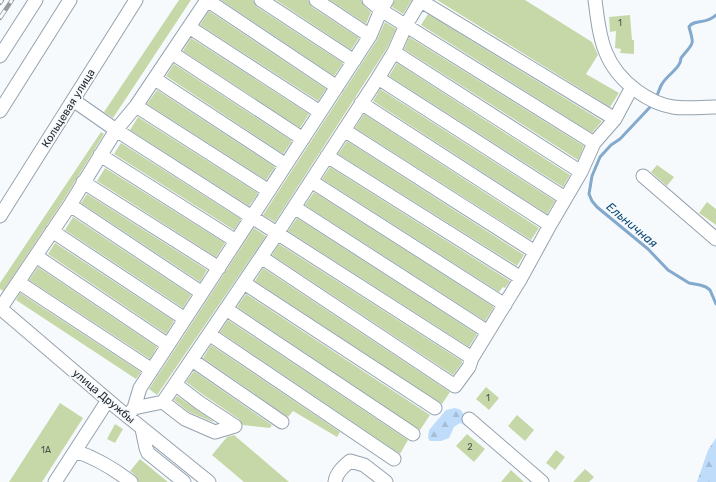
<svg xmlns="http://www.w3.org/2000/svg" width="716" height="482" font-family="Rubik,sans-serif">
<defs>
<pattern id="forest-firs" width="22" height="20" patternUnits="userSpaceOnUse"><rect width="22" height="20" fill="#bfddfb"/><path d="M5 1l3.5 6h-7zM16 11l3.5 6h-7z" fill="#a4bed7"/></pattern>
</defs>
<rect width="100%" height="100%" fill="#f7fafd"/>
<path fill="url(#forest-firs)" d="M 455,408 L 461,410 L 470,428 L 460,423 L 454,427 L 449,438 L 441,441 L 430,441 L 428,438 L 429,430 L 446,410 Z
M 716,438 L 716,482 L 697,482 L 708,450 Z"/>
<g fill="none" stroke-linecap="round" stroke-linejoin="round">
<path stroke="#83a9cd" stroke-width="3" d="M 656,97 C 659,93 659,88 662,84 C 667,75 681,68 681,58 C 693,42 695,47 689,27 C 693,19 706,25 716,15
M 652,105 L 620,139 L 611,145 L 600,157 L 592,176 L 589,194 L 592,201 L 597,207 L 648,249 L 668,270 L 689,283 L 700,285 L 706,287 L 710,290 L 716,304"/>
</g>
<path fill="#c6d8a8" d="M 179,0 L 191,0 L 113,118 L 104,112 Z
M 221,0 L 253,0 L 257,7 L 343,63 L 334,76 Z
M 276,0 L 308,0 L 312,7 L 359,38 L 351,50 Z
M 330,0 L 361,0 L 364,6 L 371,12 L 366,24 Z
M 395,0 L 412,0 L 403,14 L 392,7 Z
M 437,0 L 525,0 L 592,42 L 598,55 L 586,74 L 619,93 L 610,107 Z
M 209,11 L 326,89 L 318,101 L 200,25 Z
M 428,14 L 602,121 L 592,133 L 421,25 Z
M 630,15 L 632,40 L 634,40 L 634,54 L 620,53 L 621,49 L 615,48 L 616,31 L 610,32 L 609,17 Z
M 385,22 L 396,29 L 387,48 L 275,222 L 263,215 L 377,40 Z
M 409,37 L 584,146 L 578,160 L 404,49 Z
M 191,38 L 309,114 L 300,128 L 183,51 Z
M 397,63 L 570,175 L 563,187 L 389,76 Z
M 174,64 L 292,141 L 283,154 L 166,76 Z
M 380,89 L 555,201 L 547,214 L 373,101 Z
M 157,90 L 275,167 L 266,180 L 147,104 Z
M 364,114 L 539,228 L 531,240 L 355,128 Z
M 138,117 L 258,193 L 249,206 L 130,130 Z
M 101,132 L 104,134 L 63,201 L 3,291 L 0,289 L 0,283 Z
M 347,141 L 524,255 L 517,266 L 338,154 Z
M 121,143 L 241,219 L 234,230 L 114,154 Z
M 657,165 L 674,177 L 667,186 L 651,172 Z
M 330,167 L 510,281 L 505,288 L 503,287 L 499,292 L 322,179 Z
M 105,168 L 225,243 L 216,257 L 97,181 Z
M 314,192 L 494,307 L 485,321 L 305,205 Z
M 87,194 L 207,270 L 200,282 L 81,203 Z
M 707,202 L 716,209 L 716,225 L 699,213 Z
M 73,217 L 191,295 L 183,308 L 65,230 Z
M 297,218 L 477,334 L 469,347 L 288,231 Z
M 254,228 L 266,236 L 157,395 L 149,389 Z
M 55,243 L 174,321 L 166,334 L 48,254 Z
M 279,244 L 462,361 L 462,363 L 453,375 L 272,255 Z
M 38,267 L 157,347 L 150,359 L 29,280 Z
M 263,268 L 450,392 L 442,404 L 255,281 Z
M 20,293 L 141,372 L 136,379 L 16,300 Z
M 246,294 L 430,415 L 420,430 L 237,307 Z
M 228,320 L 408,440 L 400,454 L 220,332 Z
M 211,345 L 340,432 L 337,437 L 293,411 L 288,417 L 203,358 Z
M 194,371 L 272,425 L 270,428 L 243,425 L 239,419 L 205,396 L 186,382 Z
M 486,387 L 499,398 L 489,410 L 476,399 Z
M 177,396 L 213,421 L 213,422 L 189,412 L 174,400 Z
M 60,403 L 83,418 L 42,482 L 9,482 Z
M 517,415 L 534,430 L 525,441 L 508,426 Z
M 115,424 L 123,429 L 115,443 L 107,439 Z
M 467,434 L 485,449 L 474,462 L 456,446 Z
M 234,435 L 289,482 L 244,482 L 212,455 L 227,437 Z
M 556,450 L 565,457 L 555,470 L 546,463 Z
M 140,459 L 168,482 L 139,482 L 136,476 L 130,471 Z
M 585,469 L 594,477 L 589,482 L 573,482 Z
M 511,470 L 524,482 L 501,482 Z"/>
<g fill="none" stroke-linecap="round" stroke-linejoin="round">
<g stroke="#94a2af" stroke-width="15">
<path id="minor" d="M 207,0 L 337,87
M 261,0 L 354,61
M 316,0 L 370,36
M 369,0 L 381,10 L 594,143
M 595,0 C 600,39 603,66 637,91 C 648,99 660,105 673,107 C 687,109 702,107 716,107
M 421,1 L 615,119
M 189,27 L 320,112
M 394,52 L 581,172
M 172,53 L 303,139
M 0,56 L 36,0
M 378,78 L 565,198
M 155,79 L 286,165
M 73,100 L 116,130 L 472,358
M 361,103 L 550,225
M 136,106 L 269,191
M 0,111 L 70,0
M 344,130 L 535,252
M 100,155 L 236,241
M 327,156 L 521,278
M 643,176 L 716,239
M 311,181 L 505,305
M 83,182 L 219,268
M 70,205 L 202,293
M 294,207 L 488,332
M 0,216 L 136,0
M 52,231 L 185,319
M 36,256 L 168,345
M 261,257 L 455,386 L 469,367 L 472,358 L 521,278 L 550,225 L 581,172 L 594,143 L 615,119 L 632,87
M 18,282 L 152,370
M 244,283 L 435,408
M 0,308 L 116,407 L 209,482
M 0,309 L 70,205 L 116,130 L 136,106 L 207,0
M 226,309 L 413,434
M 209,334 L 394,459
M 192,360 L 282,422
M 175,384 L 200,403 L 235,426
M 163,402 L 185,419 L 215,432 L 235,426
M 134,408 L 140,388 L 370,36 L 381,10 L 387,0
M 127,416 L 134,408 L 163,402 L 278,232 L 378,78 L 394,52 L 406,25 L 421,0
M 469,419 L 542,482
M 142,429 L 146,448 L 148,453 L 184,482
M 75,451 C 96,458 113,468 131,482
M 55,482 L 108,400
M 335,482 C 336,473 343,467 350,461 L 364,465 L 386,482"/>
</g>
<use href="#minor" stroke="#fff" stroke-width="13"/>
<g stroke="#969a9e" stroke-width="4.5">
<path id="rail" d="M 0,3 L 2,0
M 0,18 L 12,0"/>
</g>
<use href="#rail" stroke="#f7fafd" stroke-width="3" stroke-dasharray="9" stroke-linecap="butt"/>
</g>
<g text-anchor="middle" stroke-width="3.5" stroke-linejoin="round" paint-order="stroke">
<g font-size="9" fill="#4c564d">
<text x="620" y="26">1</text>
<text x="488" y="401">1</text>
<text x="470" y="450">2</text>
<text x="46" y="453">1А</text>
</g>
<g font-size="11" fill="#242a2f" stroke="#f7fafd">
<text transform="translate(68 108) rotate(-58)" y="4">Кольцевая улица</text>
<text transform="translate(104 396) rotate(40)" y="4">улица Дружбы</text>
</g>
<g font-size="12" font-style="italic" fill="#0c4977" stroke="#f7fafd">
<text transform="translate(632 225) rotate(40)" y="4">Ельничная</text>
</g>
</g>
</svg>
